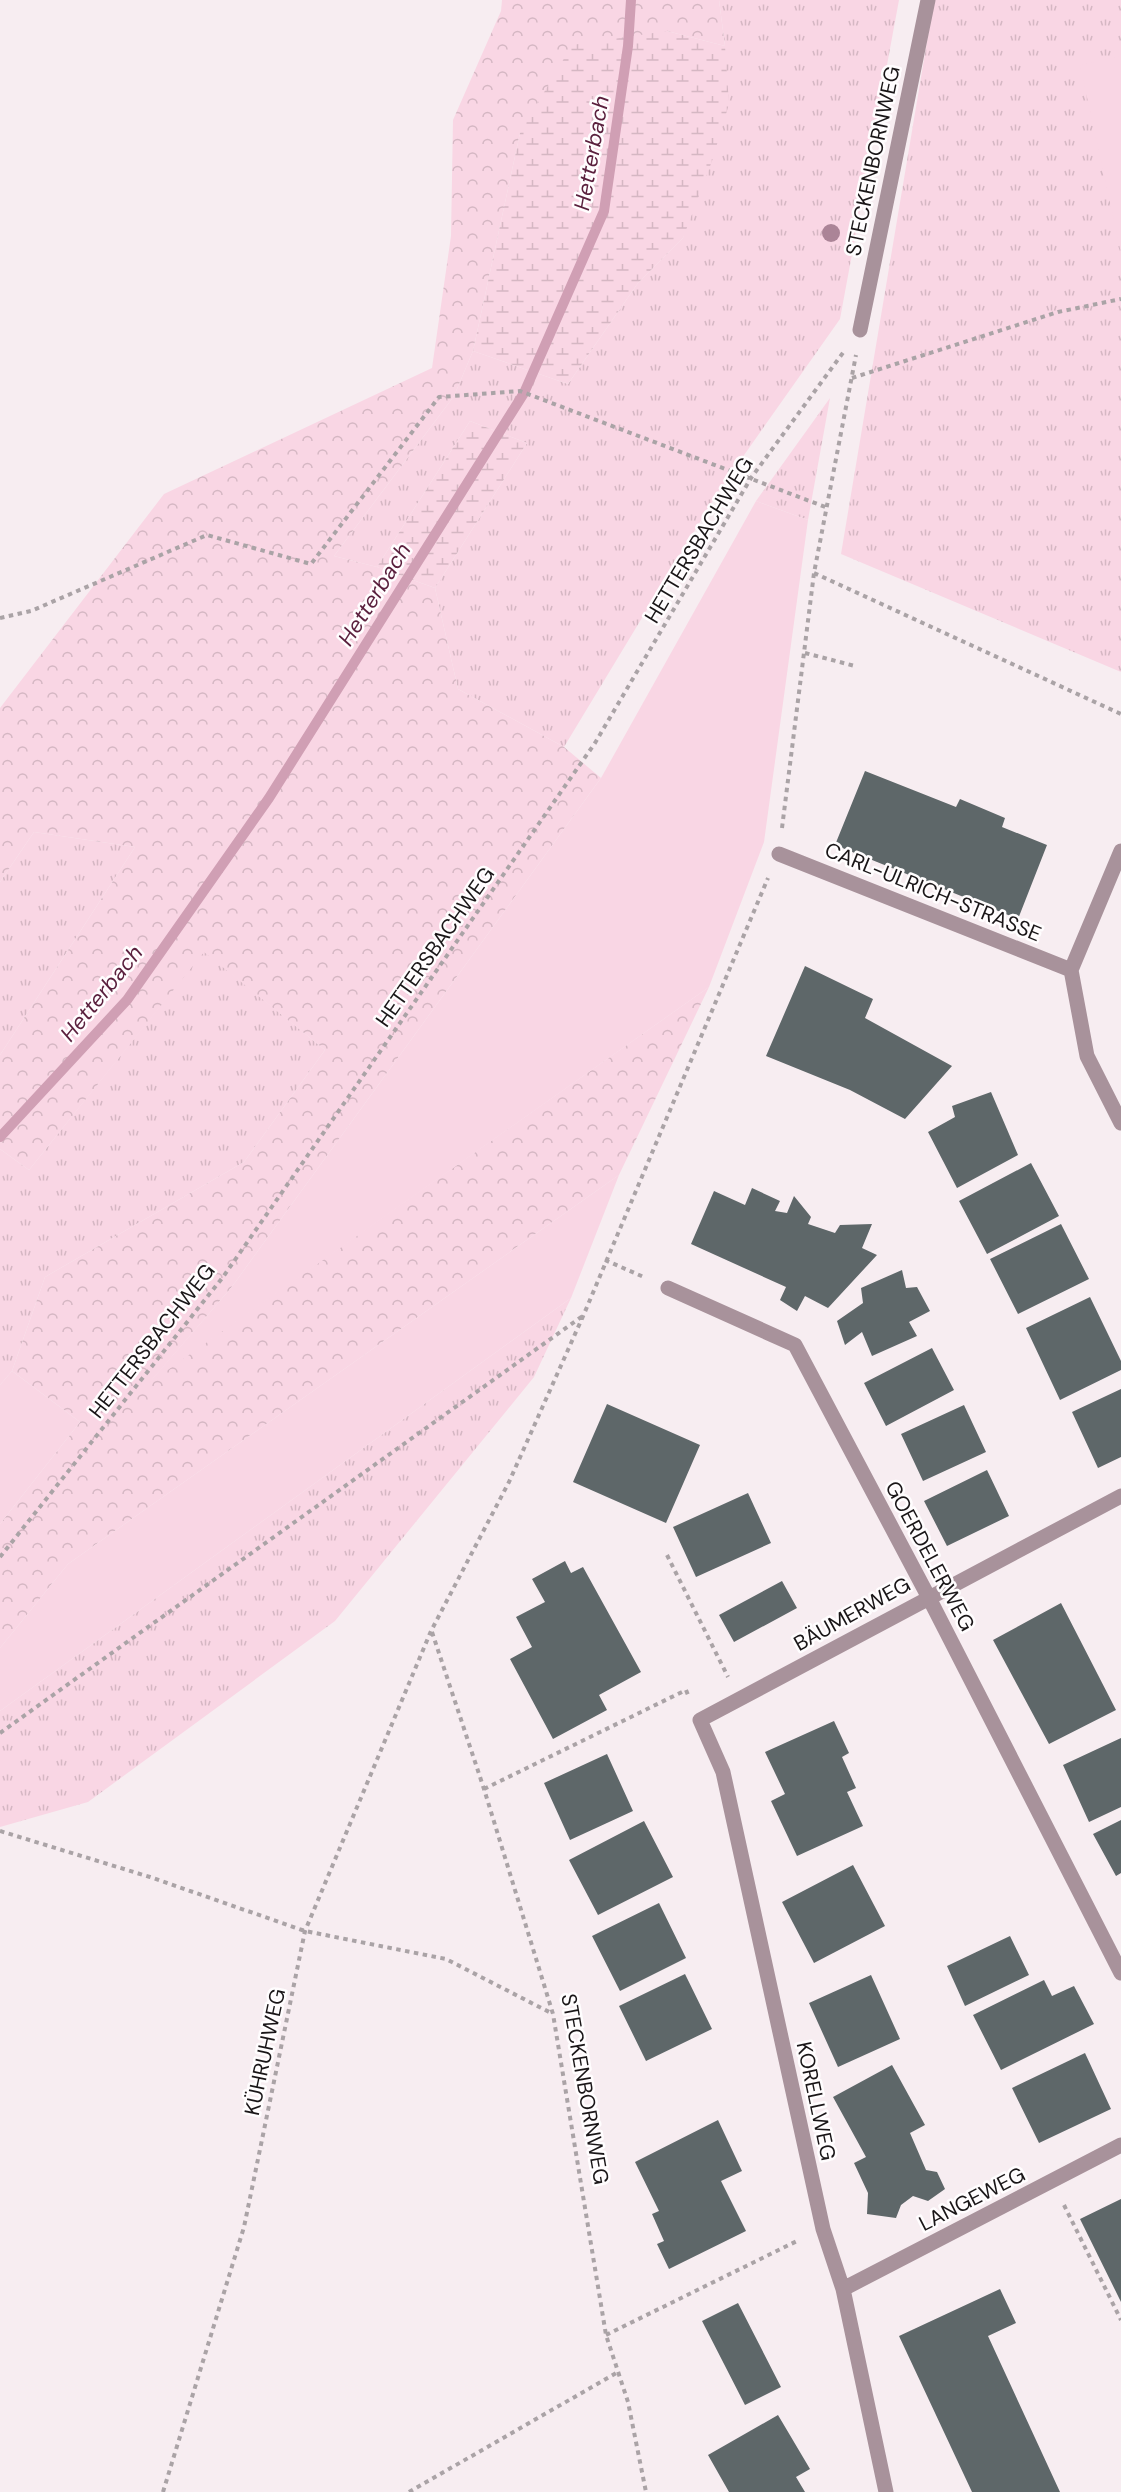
<svg xmlns="http://www.w3.org/2000/svg" width="1121" height="2492" font-family="'DM Sans',sans-serif">
<defs>
<pattern id="grass-tufts" width="24" height="20" patternUnits="userSpaceOnUse" patternTransform="scale(1.5)"><rect width="24" height="20" fill="#f9d6e4"/><path d="M3 7l-1-3M5 7V3M7 7l1-3M15 17l-1-3M17 17v-4M19 17l1-3" fill="none" stroke="#d5b7c3"/></pattern>
<pattern id="forest-crowns" width="20" height="18" patternUnits="userSpaceOnUse" patternTransform="scale(1.5)"><rect width="20" height="18" fill="#f9d6e4"/><path d="M2 6a3 3 0 1 1 6 0M12 15a3 3 0 1 1 6 0" fill="none" stroke="#d5b7c3"/></pattern>
<pattern id="wetland-marsh" width="20" height="14" patternUnits="userSpaceOnUse" patternTransform="scale(1.5)"><rect width="20" height="14" fill="#f9d6e4"/><path d="M1 5h8M5 5V1M11 12h8M15 12V8" fill="none" stroke="#d5b7c3"/></pattern>
</defs>
<rect width="100%" height="100%" fill="#f7edf1"/>
<path fill="url(#grass-tufts)" d="M 719,0 L 899,0 L 840,319 L 718,492 L 564,747 L 458,689 L 435,588 L 527,443 L 470,421 L 377,567 L 334,556 L 454,396 L 473,351 L 568,384 L 638,283 L 683,238 L 725,46 Z
M 934,0 L 1121,0 L 1121,672 L 841,554 Z
M 830,398 L 808,520 L 756,501 Z
M 34,832 L 135,847 L 0,1055 L 0,882 Z
M 204,951 L 325,1050 L 244,1162 L 45,1277 L 12,1371 L 0,1385 L 0,1149 L 29,1170 Z
M 571,1298 L 534,1377 L 335,1621 L 88,1802 L 0,1827 L 0,1711 Z"/>
<path fill="url(#forest-crowns)" d="M 502,0 L 719,0 L 725,46 L 667,31 L 520,133 L 473,351 L 454,396 L 334,556 L 377,567 L 435,588 L 458,689 L 564,747 L 601,778 L 231,1288 L 151,1381 L 709,987 L 619,1175 L 68,1564 L 0,1648 L 0,1524 L 80,1422 L 12,1371 L 45,1277 L 244,1162 L 325,1050 L 204,952 L 29,1170 L 0,1149 L 0,1055 L 135,847 L 34,832 L 0,882 L 0,708 L 164,494 L 432,368 L 451,236 L 453,120 L 501,11 Z"/>
<path fill="url(#wetland-marsh)" d="M 667,31 L 725,46 L 729,104 L 712,161 L 683,238 L 638,283 L 568,384 L 473,351 L 520,133 L 572,45 Z
M 470,421 L 527,443 L 435,588 L 377,567 Z"/>
<path fill="#f9d6e4" d="M 1121,56 L 1121,253 L 1080,65 Z
M 756,501 L 808,520 L 764,842 L 709,987 L 148,1384 L 231,1288 L 601,778 Z
M 619,1175 L 571,1298 L 0,1711 L 0,1648 L 68,1564 Z
M 12,1371 L 80,1422 L 0,1524 L 0,1385 Z"/>
<g fill="none" stroke-linecap="round" stroke-linejoin="round">
<path stroke="#d09fb4" stroke-width="10" d="M 0,1137 L 127,1000 L 269,798 L 524,393 L 604,211 L 628,46 L 631,0"/>
</g>
<path fill="#5e6769" d="M 865,771 L 956,807 L 960,799 L 1005,818 L 1002,827 L 1047,845 L 1018,919 L 835,845 Z
M 805,966 L 873,999 L 865,1018 L 952,1066 L 905,1119 L 850,1090 L 766,1056 Z
M 991,1092 L 1018,1155 L 957,1188 L 928,1132 L 955,1117 L 952,1106 Z
M 1031,1163 L 1059,1216 L 987,1254 L 959,1201 Z
M 752,1188 L 780,1201 L 775,1211 L 787,1213 L 794,1196 L 811,1217 L 808,1224 L 835,1233 L 840,1225 L 872,1224 L 862,1248 L 877,1255 L 828,1308 L 805,1296 L 797,1311 L 780,1300 L 786,1287 L 691,1244 L 714,1191 L 745,1205 Z
M 1061,1224 L 1089,1279 L 1018,1314 L 990,1259 Z
M 902,1270 L 906,1288 L 917,1287 L 930,1311 L 909,1322 L 917,1336 L 872,1356 L 862,1332 L 845,1345 L 837,1321 L 863,1303 L 861,1288 Z
M 1090,1297 L 1121,1361 L 1121,1370 L 1060,1400 L 1026,1328 Z
M 932,1348 L 954,1390 L 886,1426 L 864,1383 Z
M 1121,1389 L 1121,1457 L 1098,1468 L 1072,1412 Z
M 607,1404 L 700,1445 L 666,1523 L 573,1482 Z
M 964,1405 L 986,1452 L 923,1481 L 901,1434 Z
M 987,1470 L 1009,1516 L 947,1546 L 924,1501 Z
M 748,1493 L 771,1543 L 696,1577 L 673,1527 Z
M 565,1561 L 571,1573 L 583,1567 L 641,1672 L 599,1695 L 607,1710 L 553,1739 L 510,1659 L 532,1647 L 516,1617 L 545,1602 L 532,1579 Z
M 782,1581 L 797,1608 L 734,1642 L 719,1615 Z
M 1061,1603 L 1116,1710 L 1049,1744 L 993,1640 Z
M 834,1721 L 849,1753 L 842,1757 L 856,1788 L 847,1792 L 863,1826 L 797,1856 L 771,1801 L 785,1794 L 765,1752 Z
M 1121,1738 L 1121,1807 L 1089,1822 L 1063,1765 Z
M 607,1754 L 633,1811 L 570,1840 L 544,1783 Z
M 1121,1820 L 1121,1873 L 1116,1876 L 1093,1834 Z
M 644,1821 L 673,1877 L 598,1915 L 569,1860 Z
M 853,1865 L 885,1926 L 814,1963 L 782,1902 Z
M 659,1903 L 686,1958 L 620,1991 L 592,1936 Z
M 1010,1936 L 1029,1975 L 965,2006 L 947,1966 Z
M 685,1974 L 712,2029 L 646,2061 L 619,2006 Z
M 871,1975 L 900,2039 L 838,2067 L 809,2003 Z
M 1044,1980 L 1052,1996 L 1074,1986 L 1094,2024 L 1001,2070 L 973,2015 Z
M 1085,2053 L 1111,2109 L 1039,2143 L 1012,2088 Z
M 892,2065 L 925,2125 L 910,2133 L 926,2170 L 937,2172 L 945,2189 L 928,2201 L 913,2196 L 901,2205 L 896,2218 L 867,2214 L 868,2193 L 854,2163 L 866,2157 L 833,2097 Z
M 718,2120 L 742,2171 L 721,2181 L 746,2231 L 669,2269 L 657,2244 L 664,2241 L 652,2214 L 659,2211 L 635,2162 Z
M 1121,2199 L 1121,2302 L 1080,2219 Z
M 1000,2289 L 1016,2323 L 988,2336 L 1060,2492 L 972,2492 L 899,2336 Z
M 738,2303 L 781,2387 L 745,2405 L 702,2321 Z
M 778,2415 L 810,2469 L 796,2477 L 805,2492 L 729,2492 L 708,2455 Z"/>
<g fill="none" stroke-linecap="round" stroke-linejoin="round">
<path stroke="#aaa3a6" stroke-width="4" stroke-dasharray="4.5 4.5" stroke-linecap="butt" d="M 852,378 L 1058,312 L 1121,299
M 814,573 L 1121,714
M 0,618 L 31,611 L 207,535 L 311,564 L 439,397 L 520,391 L 828,508
M 805,653 L 855,666
M 782,828 L 814,573 L 856,355
M 605,1260 L 646,1278
M 667,1555 L 728,1677
M 0,1557 L 223,1277 L 595,743 L 751,478 L 845,350
M 432,1632 L 484,1789 L 553,2014 L 606,2335 L 628,2402 L 646,2492
M 0,1733 L 584,1315
M 484,1789 L 686,1690 L 688,1695
M 0,1831 L 150,1877 L 305,1931 L 446,1959 L 553,2014
M 1064,2205 L 1121,2320
M 606,2335 L 799,2240
M 163,2492 L 244,2227 L 305,1931 L 431,1631 L 509,1482 L 584,1314 L 768,878
M 409,2492 L 618,2372"/>
<path stroke="#a8929b" stroke-width="15" d="M 860,330 L 928,0
M 1121,851 L 1071,970 L 1087,1056 L 1121,1123
M 779,854 L 1071,970
M 668,1288 L 795,1345 L 928,1596 L 1121,1973
M 843,2289 L 1121,2145
M 886,2492 L 843,2289 L 823,2229 L 723,1772 L 700,1720 L 1121,1496"/>
</g>
<circle fill="#ab8497" cx="831" cy="233" r="9"/>
<g text-anchor="middle" stroke-width="5" stroke-linejoin="round" paint-order="stroke">
<g font-size="21" fill="#191517" stroke="#fffdfe">
<text transform="translate(873 161) rotate(-78)" y="7">STECKENBORNWEG</text>
<text transform="translate(699 540) rotate(-59)" y="7">HETTERSBACHWEG</text>
<text transform="translate(933 892) rotate(22)" y="7">CARL-ULRICH-STRASSE</text>
<text transform="translate(435 947) rotate(-55)" y="7">HETTERSBACHWEG</text>
<text transform="translate(152 1341) rotate(-52)" y="7">HETTERSBACHWEG</text>
<text transform="translate(930 1556) rotate(62)" y="7">GOERDELERWEG</text>
<text transform="translate(852 1614) rotate(-29)" y="7">BÄUMERWEG</text>
<text transform="translate(265 2052) rotate(-78)" y="7">KÜHRUHWEG</text>
<text transform="translate(585 2089) rotate(80)" y="7">STECKENBORNWEG</text>
<text transform="translate(816 2101) rotate(78)" y="7">KORELLWEG</text>
<text transform="translate(972 2199) rotate(-27)" y="7">LANGEWEG</text>
</g>
<g font-size="22" font-style="italic" fill="#5a1f3d" stroke="#fffdfe">
<text transform="translate(591 153) rotate(-80)" y="8">Hetterbach</text>
<text transform="translate(374 594) rotate(-58)" y="8">Hetterbach</text>
<text transform="translate(101 993) rotate(-51)" y="8">Hetterbach</text>
</g>
</g>
</svg>
